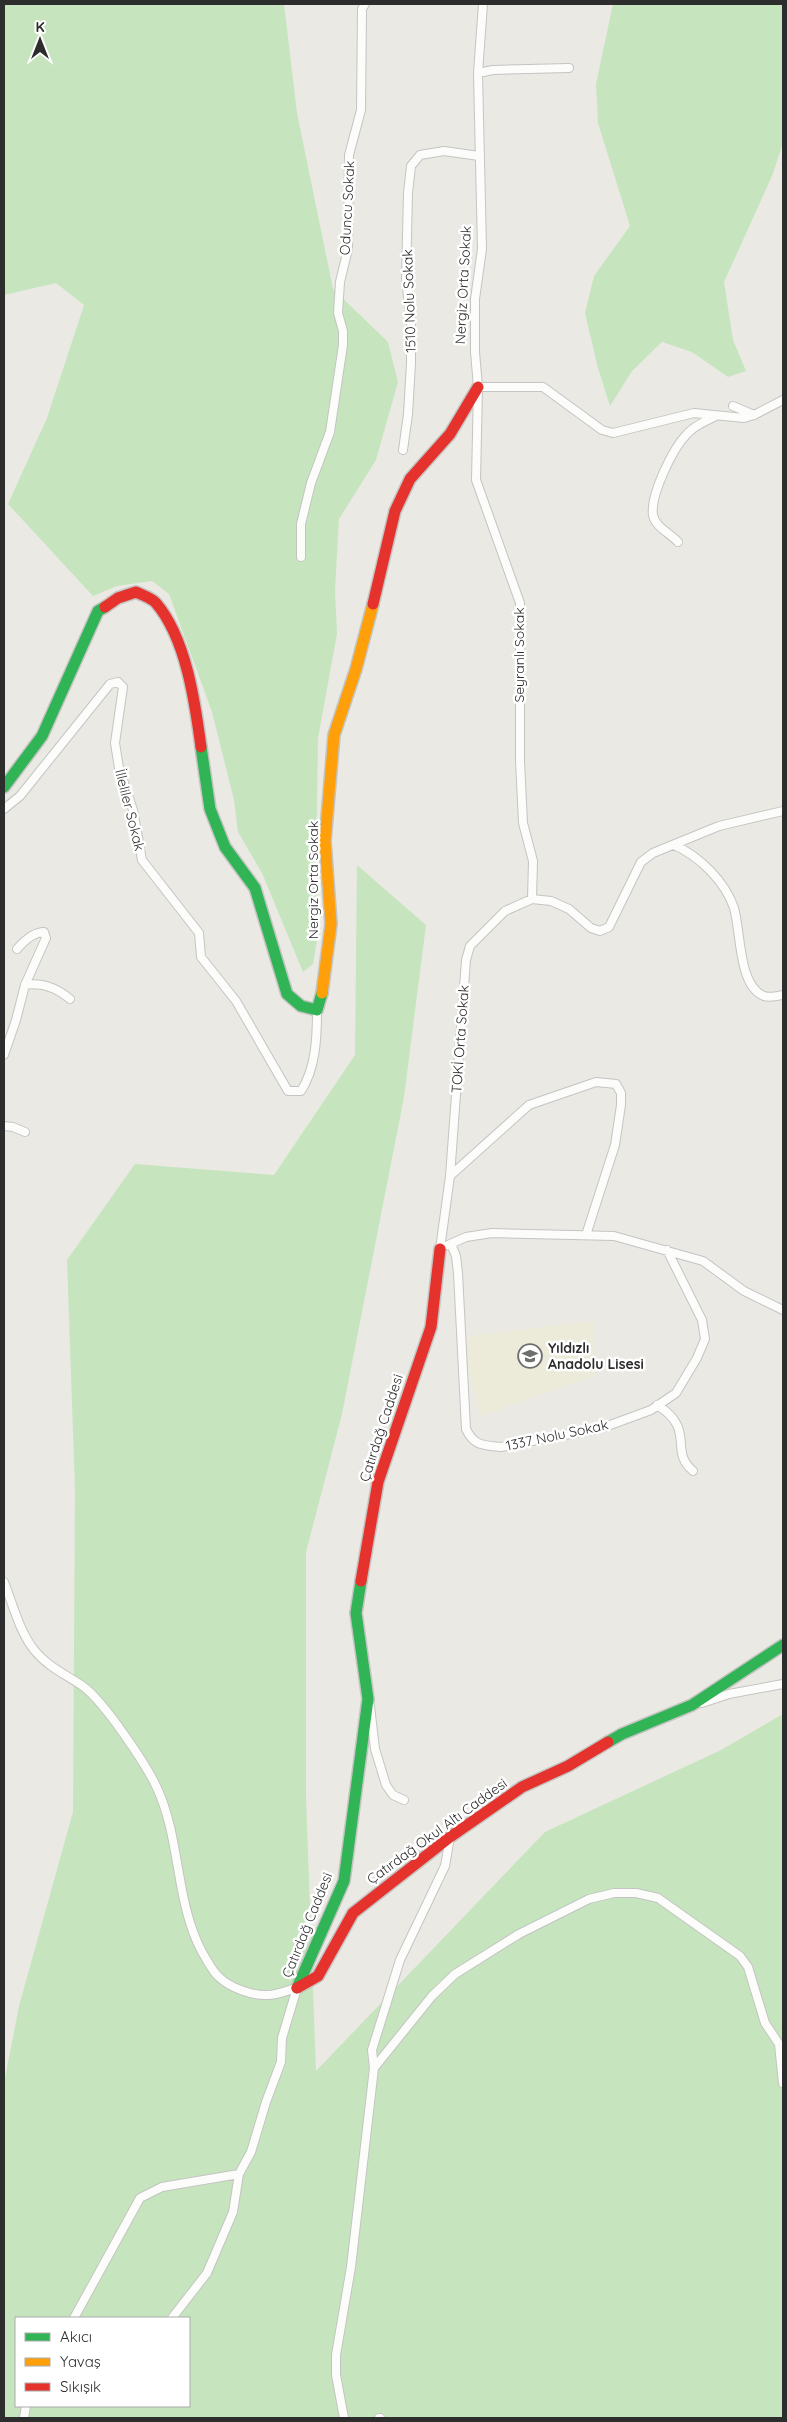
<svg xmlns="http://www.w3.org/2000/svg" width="787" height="2422" font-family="Quicksand,sans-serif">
<rect width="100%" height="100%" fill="#eae9e3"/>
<path fill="#ecead9" d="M 593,1321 L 596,1375 L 481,1416 L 459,1337 Z"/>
<path fill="#c6e5be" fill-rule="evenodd" d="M 4,4 L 284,4 L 297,113 L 333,289 L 388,342 L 398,382 L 376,460 L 339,519 L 335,590 L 337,634 L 318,738 L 316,860 L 319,928 L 313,964 L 303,972 L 262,873 L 238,832 L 234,800 L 212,712 L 169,594 L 152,581 L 117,586 L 93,596 L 8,504 L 47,418 L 84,305 L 56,283 L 4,295 Z
M 613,4 L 783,4 L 783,143 L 772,176 L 724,282 L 733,340 L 746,371 L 728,377 L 692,352 L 662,342 L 632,371 L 610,406 L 598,368 L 585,313 L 594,276 L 630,226 L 598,123 L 596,84 Z
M 357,865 L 426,925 L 404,1097 L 342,1414 L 306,1552 L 306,1798 L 316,2071 L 545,1832 L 721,1750 L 783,1714 L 783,2418 L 4,2418 L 4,2083 L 19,2006 L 73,1812 L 75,1489 L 67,1260 L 135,1164 L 274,1175 L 355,1055 ZM 16,2318 L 189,2318 L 189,2406 L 16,2406 Z"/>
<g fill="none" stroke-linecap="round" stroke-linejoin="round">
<g stroke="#c4c4c3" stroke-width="10">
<path id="street" d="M 483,4 L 478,73 L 482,249 L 475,299 L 475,352 L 478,387 L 476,480 L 520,603 L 520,761 L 523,823 L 533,861 L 532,899
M 478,73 L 493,70 L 569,68
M 478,387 L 543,387 L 602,430 L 613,433 L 694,413 L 744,418 L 754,415 L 783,400
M 733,406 L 754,415
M 403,450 L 408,414 L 411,363 L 411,322 L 406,279 L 408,193 L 411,166 L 420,155 L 444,151 L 479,156
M 678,542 C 670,533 655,527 653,515 C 650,495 673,448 687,434 C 695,425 706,421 716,416
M 301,557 L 301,524 L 311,483 L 330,432 L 343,345 L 343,331 L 338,313 L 340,282 L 348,249 L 349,155 L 361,110 L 362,9 L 365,4
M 4,809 L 20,796 L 110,684 L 118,682 L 123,687 L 115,743 L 119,768 L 133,810 L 142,860 L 199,933 L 201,957 L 236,1001 L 288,1091 L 301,1091 C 316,1068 317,1037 317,1010
M 674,845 C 699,856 725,881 734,908 C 741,931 738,986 764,996 C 769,998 778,996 783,995
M 25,985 C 42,982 57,988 70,999
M 4,1055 L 16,1020 L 25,985 L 46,938 L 44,932 C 33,932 24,941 17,949
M 4,1126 L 13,1127 L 25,1132
M 450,1176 L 529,1105 L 596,1082 L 616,1084 L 621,1093 L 621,1105 L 615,1145 L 586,1235
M 451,1244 L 456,1256 L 458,1273 L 466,1429 C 474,1446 483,1445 501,1447 L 602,1428 L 651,1410 L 676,1393 L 697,1358 L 705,1339 L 702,1320 L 667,1250
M 448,1245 L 466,1237 L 492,1233 L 614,1236 L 703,1261 L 744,1291 L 783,1310
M 440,1249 L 450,1176 L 466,960 L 470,946 L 505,911 L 532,899 L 551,901 L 569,909 L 591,928 L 600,931 L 609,927 L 641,862 L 653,853 L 719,826 L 783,811
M 657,1405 C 697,1430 668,1450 693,1471
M 4,1582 C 13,1605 20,1633 35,1651 C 48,1667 67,1675 84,1687 C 104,1702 146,1764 157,1788 C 181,1840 175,1901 202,1952 C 207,1960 212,1971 219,1977 C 230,1988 253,1996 268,1995 C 277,1995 288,1990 297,1988
M 702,1703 L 729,1694 L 783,1684
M 370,1706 L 375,1749 L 386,1785 L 393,1795 L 404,1800
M 374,2068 L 432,1996 L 455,1974 L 519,1934 L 589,1899 L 614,1893 L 636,1893 L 658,1898 L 740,1956 L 748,1967 L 765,2023 L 779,2044 L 783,2083
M 74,2318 L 140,2198 L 162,2187 L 239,2174
M 172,2318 L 207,2273 L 233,2212 L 239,2174 L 251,2152 L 266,2102 L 281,2062 L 282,2038 L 297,1988
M 24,2418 L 26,2406
M 344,2418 L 336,2375 L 336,2355 L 351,2267 L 374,2068 L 372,2050 L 400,1960 L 445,1866 L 450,1837
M 379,2418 L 380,2418"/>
</g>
<g stroke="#c4c4c3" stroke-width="14">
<path id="fast" d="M 201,747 L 210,809 L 225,847 L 255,888 L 287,994 L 301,1006 L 317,1010 L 322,993
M 4,787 L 42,736 L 98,611 L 105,607
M 608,1742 L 622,1734 L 692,1705 L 783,1645
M 297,1988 L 344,1881 L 368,1699 L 356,1613 L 361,1581"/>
</g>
<g stroke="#c4c4c3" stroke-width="14">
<path id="slow" d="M 322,993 L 331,924 L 325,841 L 334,735 L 356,669 L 373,604"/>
</g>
<g stroke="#c4c4c3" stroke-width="14">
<path id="jam" d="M 373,604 L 395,511 L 410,479 L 450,434 L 478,387
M 105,607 L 118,598 L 136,592 C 142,595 152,598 156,603 C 186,638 195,702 201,747
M 361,1581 L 378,1482 L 431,1327 L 440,1249
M 297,1988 L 318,1976 L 353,1913 L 450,1837 L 522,1787 L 568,1766 L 608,1742"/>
</g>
<use href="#street" stroke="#fcfcfb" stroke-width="8"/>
<use href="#fast" stroke="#30b455" stroke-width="11"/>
<use href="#slow" stroke="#ff9f0a" stroke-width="11"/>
<use href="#jam" stroke="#e5322d" stroke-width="11"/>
</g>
<defs>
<g id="school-ring" transform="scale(1.25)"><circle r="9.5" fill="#fff" stroke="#6f6f6d" stroke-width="1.5"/><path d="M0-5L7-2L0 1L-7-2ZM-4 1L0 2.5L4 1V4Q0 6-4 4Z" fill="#6f6f6d"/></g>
</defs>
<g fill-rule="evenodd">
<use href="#school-ring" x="530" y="1356"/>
</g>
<g text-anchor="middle" stroke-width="5" stroke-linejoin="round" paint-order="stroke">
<g font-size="14" fill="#2d2d2d" stroke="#fff">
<text transform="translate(347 208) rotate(-87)" y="5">Oduncu Sokak</text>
<text transform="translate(463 285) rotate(-87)" y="5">Nergiz Orta Sokak</text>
<text transform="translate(409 301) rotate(-92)" y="5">1510 Nolu Sokak</text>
<text transform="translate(519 655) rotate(-90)" y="5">Seyranlı Sokak</text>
<text transform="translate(130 810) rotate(76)" y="5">İlleliler Sokak</text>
<text transform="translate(313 880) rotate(-90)" y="5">Nergiz Orta Sokak</text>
<text transform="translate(460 1039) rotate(-86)" y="5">TOKİ Orta Sokak</text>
<text transform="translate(381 1428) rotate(-72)" y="5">Çatırdağ Caddesi</text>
<text transform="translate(557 1435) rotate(-12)" y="5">1337 Nolu Sokak</text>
<text transform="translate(437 1831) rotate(-36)" y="5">Çatırdağ Okul Altı Caddesi</text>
<text transform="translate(307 1925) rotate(-68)" y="5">Çatırdağ Caddesi</text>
</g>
<g font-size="14" font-weight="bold" fill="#2d2d2d" stroke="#fff" text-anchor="start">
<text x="548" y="1353">Yıldızlı<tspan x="548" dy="16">Anadolu Lisesi</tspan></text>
</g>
</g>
<rect width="787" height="2422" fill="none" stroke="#2d2d2d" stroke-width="10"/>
<rect x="15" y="2317" width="175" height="90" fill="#ffffff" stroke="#ababab"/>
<rect x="25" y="2333" width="25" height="8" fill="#30b455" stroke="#ababab"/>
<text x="60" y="2342" font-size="15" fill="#2d2d2d">Akıcı</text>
<rect x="25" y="2358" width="25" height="8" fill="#ff9f0a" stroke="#ababab"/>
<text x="60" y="2367" font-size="15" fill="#2d2d2d">Yavaş</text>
<rect x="25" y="2383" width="25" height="8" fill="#e5322d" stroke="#ababab"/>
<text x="60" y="2392" font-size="15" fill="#2d2d2d">Sıkışık</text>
<g transform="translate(40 40)" stroke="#ffffff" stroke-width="4" paint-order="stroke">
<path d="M0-4L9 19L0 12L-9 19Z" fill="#2d2d2d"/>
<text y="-8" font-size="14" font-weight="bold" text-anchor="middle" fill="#2d2d2d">K</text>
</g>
</svg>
